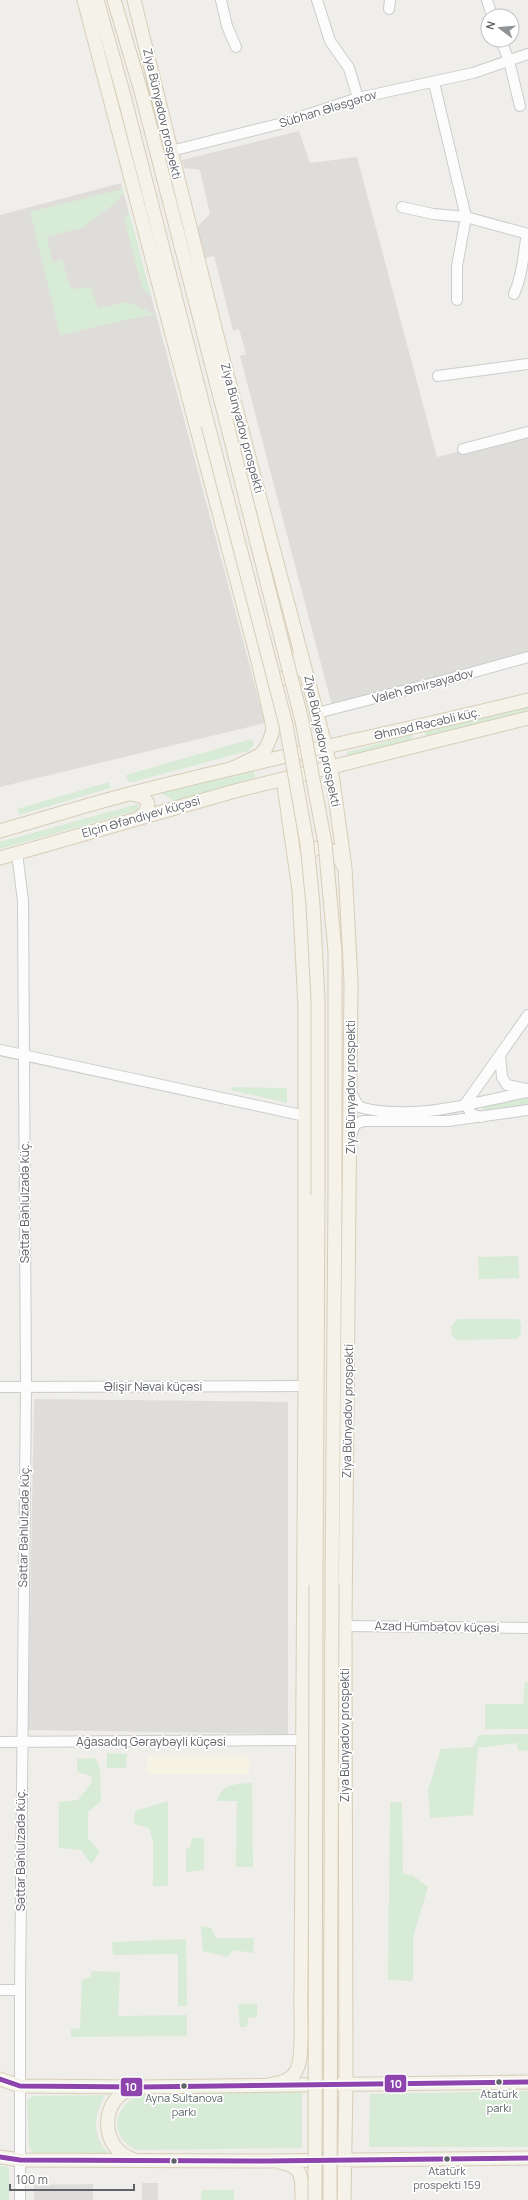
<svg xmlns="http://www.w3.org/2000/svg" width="528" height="2200" font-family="Manrope,sans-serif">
<rect width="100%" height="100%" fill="#efeeea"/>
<path fill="#f7f3e4" d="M 147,1755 L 249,1755 L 249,1774 L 147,1774 Z"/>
<path fill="#dfddda" d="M 299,131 L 310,163 L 357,157 L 437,457 L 528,433 L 528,654 L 332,706 L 240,356 L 246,354 L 239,329 L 233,331 L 214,256 L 205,258 L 197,227 L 210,214 L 200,170 L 184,168 L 182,160 Z
M 121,183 L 265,723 L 0,787 L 0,215 Z
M 34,1399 L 288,1402 L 288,1734 L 28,1730 Z
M 142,2183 L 158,2183 L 158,2200 L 142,2200 Z
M 93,2184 L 93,2200 L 34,2200 L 34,2185 Z"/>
<path fill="#d8ebd6" d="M 123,189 L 124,192 L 115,203 L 84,227 L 47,237 L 52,262 L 62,260 L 70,286 L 73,289 L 91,287 L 97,306 L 100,308 L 128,302 L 156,315 L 148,315 L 60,335 L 30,212 Z
M 129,212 L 151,295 L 143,290 L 124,219 Z
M 528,706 L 528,713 L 426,736 L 424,731 Z
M 412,735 L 413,741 L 348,757 L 347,752 Z
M 252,739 L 254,745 L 248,751 L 129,783 L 126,775 Z
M 254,770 L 255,778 L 173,802 L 171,798 L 160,793 Z
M 109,782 L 110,788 L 19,815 L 17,809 Z
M 138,804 L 139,810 L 0,849 L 0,842 Z
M 232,1087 L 287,1088 L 287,1103 L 231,1090 Z
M 528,1096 L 528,1105 L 487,1112 L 477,1104 Z
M 518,1256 L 519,1278 L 479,1279 L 478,1257 Z
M 457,1319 L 519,1319 L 521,1324 L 521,1334 L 516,1339 L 457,1340 L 452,1336 L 451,1327 Z
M 525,1682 L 528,1683 L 528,1729 L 485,1729 L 485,1704 L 523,1704 Z
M 528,1734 L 528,1751 L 518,1750 L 517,1743 L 478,1748 L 473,1815 L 430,1818 L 428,1790 L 441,1749 L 473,1747 L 479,1735 Z
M 107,1753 L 127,1754 L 126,1768 L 107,1768 Z
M 95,1758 L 100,1768 L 101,1801 L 88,1812 L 88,1838 L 100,1852 L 91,1864 L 81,1850 L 59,1848 L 59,1802 L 78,1800 L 92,1782 L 91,1776 L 77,1772 L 77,1759 Z
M 252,1783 L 253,1867 L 236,1867 L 237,1801 L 217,1801 C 222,1783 236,1784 252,1783 Z
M 168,1801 L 168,1886 L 153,1886 L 153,1842 L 149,1828 L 134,1824 L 135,1811 Z
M 390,1802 L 402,1802 L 403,1874 L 412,1875 L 428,1887 L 413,1937 L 413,1981 L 388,1980 Z
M 192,1838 L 204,1838 L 204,1870 L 186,1872 L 186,1849 L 190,1848 Z
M 201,1926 L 211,1928 L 216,1938 L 254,1938 L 253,1953 L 233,1950 L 228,1957 L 203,1951 Z
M 186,1939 L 187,2006 L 178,2006 L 178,1954 L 113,1955 L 112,1942 Z
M 91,1971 L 120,1972 L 118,2016 L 187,2015 L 187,2036 L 71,2037 L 71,2029 L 80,2028 L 82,1980 L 91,1977 Z
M 238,2004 L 257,2004 L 257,2017 L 248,2018 L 247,2027 L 240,2027 Z
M 302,2090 L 302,2148 L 137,2150 C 109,2138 112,2107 139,2095 Z
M 528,2091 L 528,2147 L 369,2147 L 370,2094 Z
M 105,2095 C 94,2115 91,2135 108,2153 L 34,2154 L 29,2147 L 27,2101 L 32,2096 Z
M 0,2166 L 9,2167 L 9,2200 L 0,2200 Z
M 202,2190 L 234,2190 L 234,2200 L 236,2200 L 201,2200 Z"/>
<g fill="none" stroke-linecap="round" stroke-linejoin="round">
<g stroke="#cbcccc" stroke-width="12">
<path id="minor" d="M 221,0 L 227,26 L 236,47
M 317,0 L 330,41 L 349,68 L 358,98
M 487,0 L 492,16
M 389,9 L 390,0
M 501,40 L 509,61 L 520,106
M 434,83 L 466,217 L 457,266 L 457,300
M 171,151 L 279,124 L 358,98 L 473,73 L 528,54
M 402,207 L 433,214 L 466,217 L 528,234
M 514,294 C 523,274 523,255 527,234
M 438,376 L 528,364
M 463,449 L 528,432
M 317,713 L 449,679 L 528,657
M 17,853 L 23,901 L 26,1387 L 20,1990 L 20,2200
M 0,1050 L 305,1116
M 500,1055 L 502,1077 L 507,1085 L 527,1089
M 351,1093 L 359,1107 C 415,1122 473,1102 528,1092
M 481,1117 L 471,1114 L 466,1103 L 528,1015
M 351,1136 L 355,1124 L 364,1121 L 448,1121 L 528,1110
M 0,1387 L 305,1386
M 345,1626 L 528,1628
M 0,1742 L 302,1740
M 0,1990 L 20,1990"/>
</g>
<g stroke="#d7ceb8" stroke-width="15">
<path id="major" d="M 84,0 L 258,661 L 273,727 L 272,734 L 266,748 L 260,755 L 233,768
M 97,0 L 124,96 L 208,425
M 114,0 L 141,91 L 226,420
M 134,0 L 218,340 L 326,748 L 333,781 L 345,868 L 351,982 L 345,1626 L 346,2084 L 344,2200
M 265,672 C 277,683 288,680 298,669 L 300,653
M 131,794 L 144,797 L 148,804 L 146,812 L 139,818
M 0,831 C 42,819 83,806 125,795 C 259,760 394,733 528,700
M 0,858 L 235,791 L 528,718
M 302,861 C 316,840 333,845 343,865
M 332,1584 L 335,1194
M 316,1585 L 318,1195
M 0,2079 L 20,2086 L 141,2087 L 528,2082
M 268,2085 C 280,2083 292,2081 297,2069 C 304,2056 300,2008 301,1991 L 305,1386 L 305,1007 L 299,890 L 283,779
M 0,2157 L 20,2160 L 265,2161 L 528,2158
M 135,2160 C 99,2151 98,2096 135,2088
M 282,2163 C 304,2165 302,2183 302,2200"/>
</g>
<use href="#minor" stroke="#fdfcfc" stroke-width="10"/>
<use href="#major" stroke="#f4f2e9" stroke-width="13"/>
<g stroke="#d7ceb8" stroke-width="15" stroke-linecap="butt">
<path id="major-bridge" d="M 226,420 L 302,721 L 325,843 L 335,952 L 335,1194
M 208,425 L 286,725 L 307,844 L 313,905 L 318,1000 L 318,1195
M 315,2200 L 316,1585
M 330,2200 L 332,1584"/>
</g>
<use href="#major-bridge" stroke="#f4f2e9" stroke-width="13"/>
<g stroke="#fff" stroke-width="8">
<path id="bus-1" d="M 0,2079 L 20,2086 L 141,2087 L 528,2082
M 0,2157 L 20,2160 L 265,2161 L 528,2158"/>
</g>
<use href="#bus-1" stroke="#8e44ad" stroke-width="5"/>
</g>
<g fill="#5f6368" stroke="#fff" stroke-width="1.5">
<circle cx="499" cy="2082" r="3.5"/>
<circle cx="184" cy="2086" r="3.5"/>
<circle cx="447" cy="2159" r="3.5"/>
<circle cx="174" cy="2161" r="3.5"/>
</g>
<g text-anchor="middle" stroke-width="3.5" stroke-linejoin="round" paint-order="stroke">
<g font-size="11" fill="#5f6368" stroke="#fff">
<text x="499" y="2098">Atatürk<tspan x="499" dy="14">parkı</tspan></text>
<text x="184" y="2102">Ayna Sultanova<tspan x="184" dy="14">parkı</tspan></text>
<text x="447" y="2175">Atatürk<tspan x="447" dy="14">prospekti 159</tspan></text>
</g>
<g font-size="12" fill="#5f6368" stroke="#fff">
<text transform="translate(328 109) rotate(-17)" y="4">Sübhan Ələsgərov</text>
<text transform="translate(162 114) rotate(77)" y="4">Ziya Bünyadov prospekti</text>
<text transform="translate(242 428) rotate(75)" y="4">Ziya Bünyadov prospekti</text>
<text transform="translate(423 686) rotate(-15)" y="4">Valeh Əmirsayadov</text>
<text transform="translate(427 724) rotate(-13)" y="4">Əhməd Rəcəbli küç.</text>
<text transform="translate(322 741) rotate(78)" y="4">Ziya Bünyadov prospekti</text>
<text transform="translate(141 817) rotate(-16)" y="4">Elçin Əfəndiyev küçəsi</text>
<text transform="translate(351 1087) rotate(-90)" y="4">Ziya Bünyadov prospekti</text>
<text transform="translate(25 1202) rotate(-90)" y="4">Səttar Bəhlulzadə küç.</text>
<text x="153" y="1391">Əlişir Nəvai küçəsi</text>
<text transform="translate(348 1411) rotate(-89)" y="4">Ziya Bünyadov prospekti</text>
<text transform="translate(24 1526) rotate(-89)" y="4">Səttar Bəhlulzadə küç.</text>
<text transform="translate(437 1627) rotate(1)" y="4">Azad Hümbətov küçəsi</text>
<text transform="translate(345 1735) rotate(-90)" y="4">Ziya Bünyadov prospekti</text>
<text x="151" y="1746">Ağasadıq Gəraybəyli küçəsi</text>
<text transform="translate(21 1850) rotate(-90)" y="4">Səttar Bəhlulzadə küç.</text>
</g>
</g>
<g stroke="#fff" stroke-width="1.5">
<rect x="384" y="2074" width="23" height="19" rx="4" fill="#8e44ad"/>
<rect x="120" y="2077" width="23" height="20" rx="4" fill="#8e44ad"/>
</g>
<g font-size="11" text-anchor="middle" font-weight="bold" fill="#fff">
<text x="396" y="2088">10</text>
<text x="131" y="2091">10</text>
</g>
<g transform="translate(500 28) rotate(286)"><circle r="19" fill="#ffffff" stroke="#bfc1c3"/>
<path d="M0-3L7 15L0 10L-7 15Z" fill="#919496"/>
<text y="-6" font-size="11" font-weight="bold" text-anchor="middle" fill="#5f6368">N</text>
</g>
<path d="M10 2184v6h124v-6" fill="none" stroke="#5f6368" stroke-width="2"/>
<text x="16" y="2184" font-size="12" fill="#5f6368" stroke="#ffffff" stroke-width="3" paint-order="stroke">100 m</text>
</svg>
